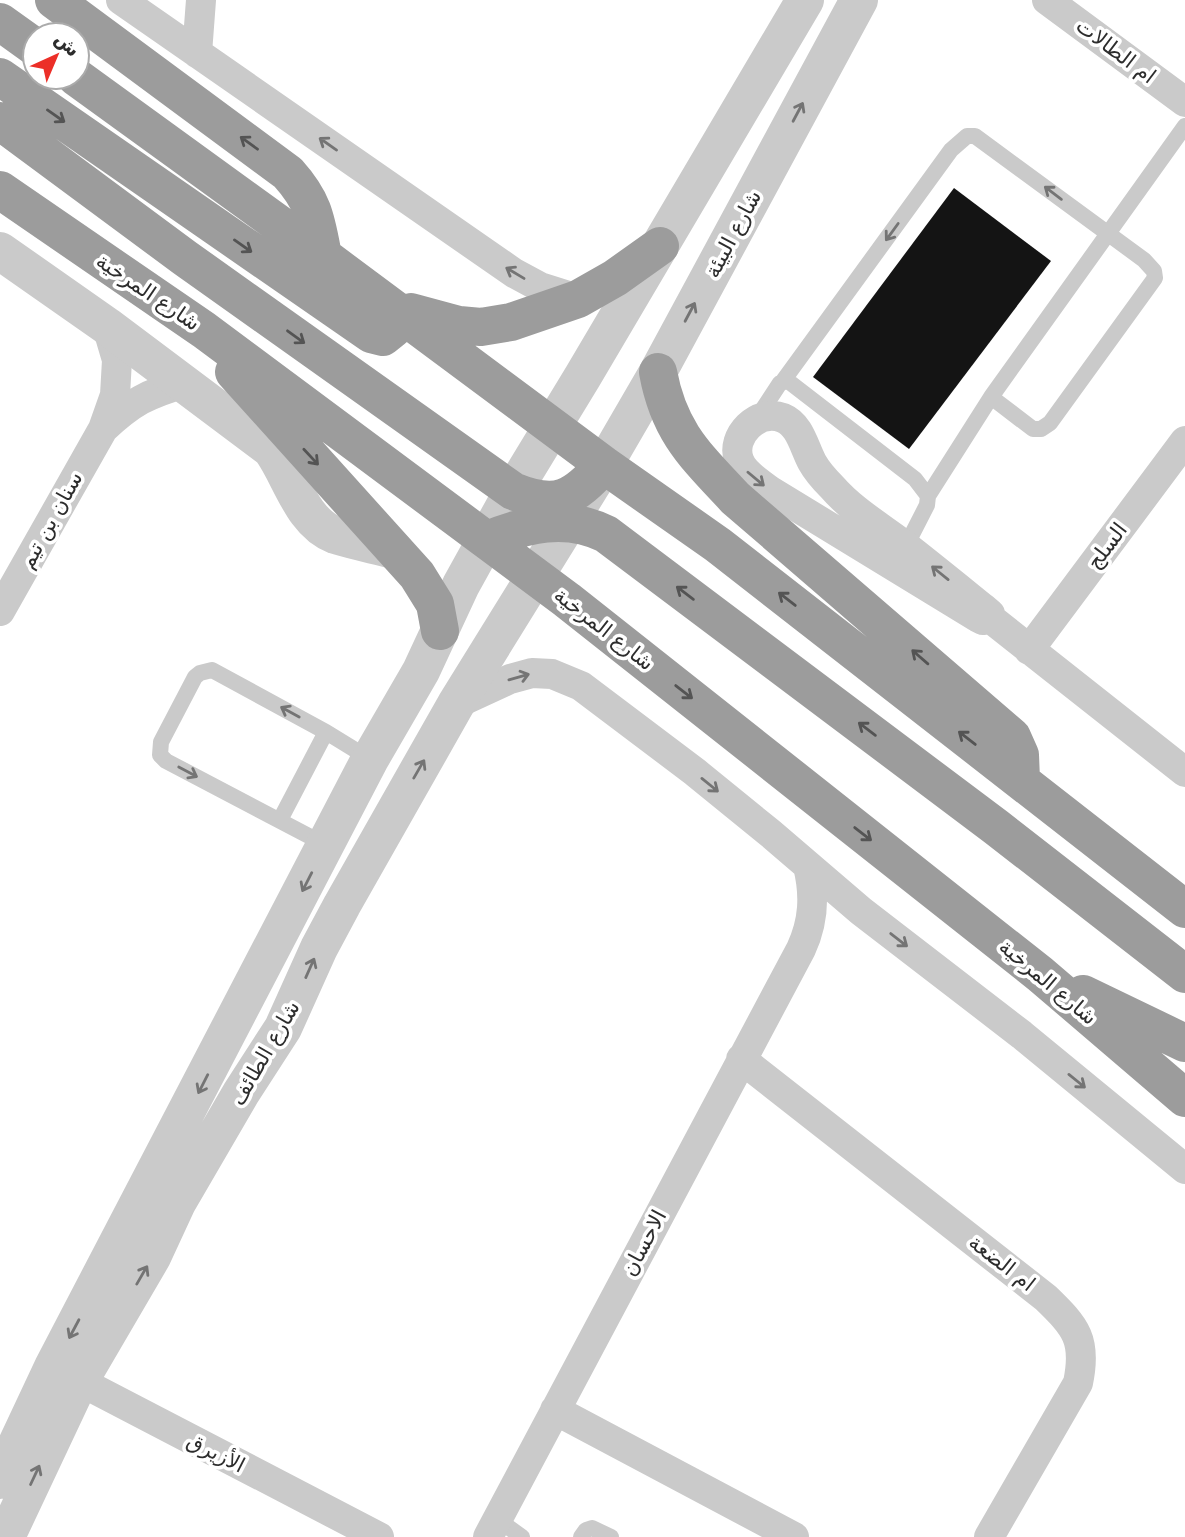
<svg xmlns="http://www.w3.org/2000/svg" width="1185" height="1537" font-family="'DejaVu Sans','Noto Naskh Arabic',sans-serif">
<rect width="100%" height="100%" fill="#fff"/>
<path fill="#141414" d="M 954,188 L 1051,261 L 909,449 L 813,377 Z"/>
<g fill="none" stroke-linecap="round" stroke-linejoin="round">
<path stroke="#cacaca" stroke-width="16" d="M 783,381 L 951,150 L 967,136 L 975,136 L 1144,260 L 1154,271 L 1155,278 L 1050,423 L 1041,429 L 1033,429 L 991,397
M 757,418 L 780,383 L 788,381 L 915,479 L 928,496 L 927,505 L 906,546
M 928,496 L 991,397 L 1185,126
M 280,820 L 326,732
M 326,845 L 166,761 L 160,755 L 161,742 L 195,677 L 200,673 L 212,670 L 326,732 L 370,759
M 497,1519 L 522,1537
M 581,1537 L 586,1530 L 592,1528 L 611,1537"/>
<path stroke="#cacaca" stroke-width="30" d="M 121,0 L 514,273 L 540,287 L 578,299
M 1047,0 L 1185,102
M 197,53 L 201,0
M 103,429 C 132,402 147,394 185,383
M 0,611 L 103,429 L 115,395 L 117,360 L 107,326
M 990,618 L 983,620 L 977,617 L 769,490 C 759,482 743,473 739,460 C 730,436 758,408 783,418 C 800,425 804,447 812,462 C 817,471 825,480 832,487 C 852,510 879,526 903,544 C 930,565 957,587 983,608 L 990,614 L 990,618 L 1185,772
M 1029,650 L 1185,441
M 456,704 L 510,679 L 532,673 L 552,674 L 581,686 L 695,772 L 770,833 L 861,911 L 1022,1035 L 1185,1169
M 741,1059 L 1046,1298 C 1076,1327 1087,1340 1078,1383 L 989,1537
M 60,1371 L 379,1537
M 555,1410 L 794,1537
M 488,1537 L 801,949 C 814,921 815,895 808,866"/>
<path stroke="#cacaca" stroke-width="38" d="M 0,251 L 107,326 L 271,449 C 291,476 301,522 335,535 C 354,541 375,545 394,550
M 0,1480 L 53,1367 L 370,759 L 421,671 L 461,585 L 513,491 L 583,376 L 805,0
M 6,1537 L 79,1382 L 152,1257 L 177,1203 L 241,1093 L 283,1028 L 319,948 L 342,905 L 456,704 L 604,465 L 658,372 L 859,0"/>
<path stroke="#9c9c9c" stroke-width="38" d="M 54,0 L 288,173 C 314,202 316,219 323,256
M 0,22 L 35,47
M 0,77 L 371,334 L 383,337 L 393,329 L 394,318 L 390,307
M 76,77 L 323,256 L 604,465 L 718,545 L 1185,909
M 0,121 L 185,258 L 513,491 C 557,509 573,499 604,465
M 0,190 L 204,330 L 567,600 L 1040,974 L 1185,1098
M 411,312 L 459,325 L 481,327 L 511,322 L 578,299 L 615,278 L 660,246
M 234,372 L 417,575 L 435,604 L 440,631
M 658,372 C 669,432 695,455 735,498 L 1012,737 L 1020,755 L 1021,780
M 487,540 C 526,524 566,514 606,534 L 996,827 L 1185,974
M 1083,994 L 1185,1043"/>
</g>
<defs><path id="oneway-shaft" d="M-6 0H5M1.5-3L5.5 0L1.5 3" fill="none" stroke-width="1.6" stroke-linecap="round" stroke-linejoin="round" transform="scale(1.75)"/></defs>
<g stroke="#747474">
<use href="#oneway-shaft" transform="translate(798 112) rotate(-62)"/>
<use href="#oneway-shaft" transform="translate(328 144) rotate(-145)"/>
<use href="#oneway-shaft" transform="translate(1053 193) rotate(-143)"/>
<use href="#oneway-shaft" transform="translate(892 232) rotate(126)"/>
<use href="#oneway-shaft" transform="translate(515 273) rotate(-149)"/>
<use href="#oneway-shaft" transform="translate(690 312) rotate(-62)"/>
<use href="#oneway-shaft" transform="translate(756 479) rotate(40)"/>
<use href="#oneway-shaft" transform="translate(940 573) rotate(-141)"/>
<use href="#oneway-shaft" transform="translate(519 677) rotate(-16)"/>
<use href="#oneway-shaft" transform="translate(290 712) rotate(-151)"/>
<use href="#oneway-shaft" transform="translate(419 769) rotate(-60)"/>
<use href="#oneway-shaft" transform="translate(188 772) rotate(28)"/>
<use href="#oneway-shaft" transform="translate(710 785) rotate(39)"/>
<use href="#oneway-shaft" transform="translate(307 882) rotate(117)"/>
<use href="#oneway-shaft" transform="translate(899 940) rotate(38)"/>
<use href="#oneway-shaft" transform="translate(310 968) rotate(-66)"/>
<use href="#oneway-shaft" transform="translate(1077 1081) rotate(39)"/>
<use href="#oneway-shaft" transform="translate(203 1084) rotate(117)"/>
<use href="#oneway-shaft" transform="translate(142 1275) rotate(-60)"/>
<use href="#oneway-shaft" transform="translate(74 1329) rotate(118)"/>
<use href="#oneway-shaft" transform="translate(35 1475) rotate(-65)"/>
</g>
<g stroke="#545454">
<use href="#oneway-shaft" transform="translate(56 116) rotate(35)"/>
<use href="#oneway-shaft" transform="translate(249 143) rotate(-144)"/>
<use href="#oneway-shaft" transform="translate(243 246) rotate(35)"/>
<use href="#oneway-shaft" transform="translate(296 337) rotate(36)"/>
<use href="#oneway-shaft" transform="translate(311 457) rotate(47)"/>
<use href="#oneway-shaft" transform="translate(685 593) rotate(-143)"/>
<use href="#oneway-shaft" transform="translate(787 599) rotate(-142)"/>
<use href="#oneway-shaft" transform="translate(920 657) rotate(-139)"/>
<use href="#oneway-shaft" transform="translate(684 692) rotate(38)"/>
<use href="#oneway-shaft" transform="translate(867 729) rotate(-143)"/>
<use href="#oneway-shaft" transform="translate(967 738) rotate(-142)"/>
<use href="#oneway-shaft" transform="translate(863 834) rotate(38)"/>
</g>
<g text-anchor="middle" stroke-width="7" stroke-linejoin="round" paint-order="stroke">
<g font-size="21" fill="#2d2d2d" stroke="#fff">
<text transform="translate(1116 51) rotate(37)" y="7">ام الطالات</text>
<text transform="translate(733 234) rotate(-62)" y="7">شارع البيئة</text>
<text transform="translate(148 292) rotate(34)" y="7">شارع المرخية</text>
<text transform="translate(51 520) rotate(-61)" y="7">سنان بن تيم</text>
<text transform="translate(1107 546) rotate(-53)" y="7">السلج</text>
<text transform="translate(604 629) rotate(38)" y="7">شارع المرخية</text>
<text transform="translate(1048 982) rotate(40)" y="7">شارع المرخية</text>
<text transform="translate(265 1053) rotate(-60)" y="7">شارع الطائف</text>
<text transform="translate(644 1243) rotate(-62)" y="7">الاحسان</text>
<text transform="translate(1002 1263) rotate(38)" y="7">ام الضعة</text>
<text transform="translate(216 1453) rotate(27)" y="7">الأزيرق</text>
</g>
</g>
<g transform="translate(56 56) rotate(44)"><circle r="33" fill="#ffffff" stroke="#ababab" stroke-width="2"/>
<path d="M0-5L12 26L0 18L-12 26Z" fill="#ec2f28"/>
<text y="-10" font-size="19" font-weight="bold" text-anchor="middle" fill="#2d2d2d">ش</text>
</g>
</svg>
